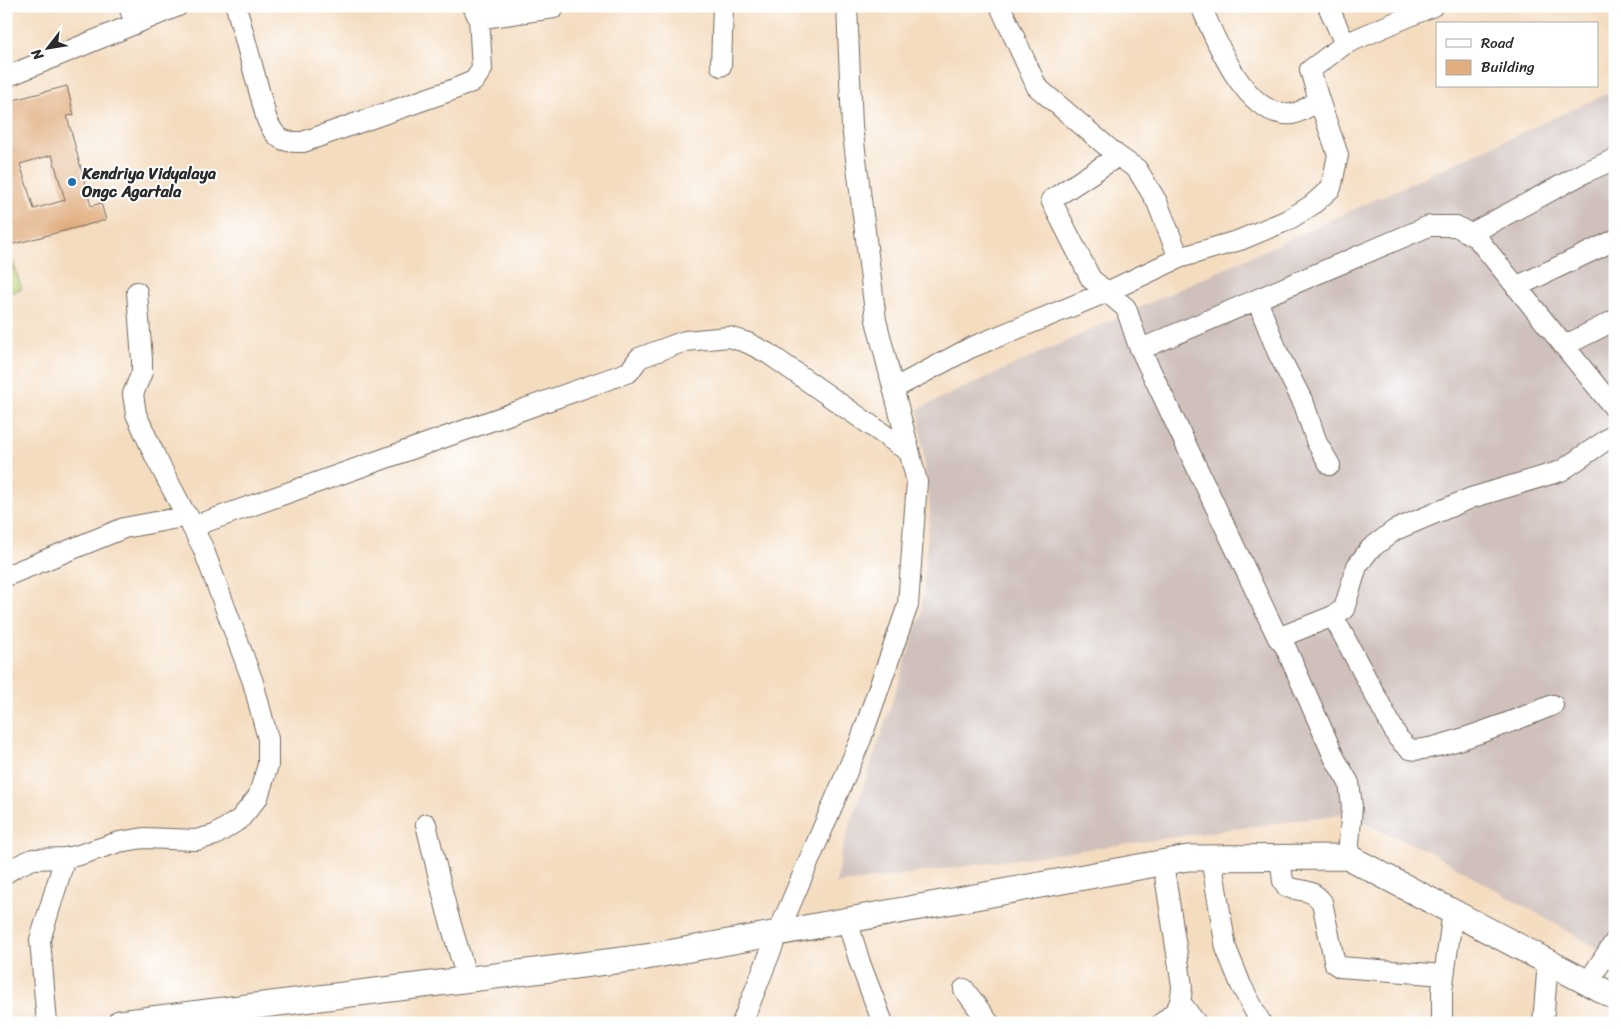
<svg xmlns="http://www.w3.org/2000/svg" width="1621" height="1029" font-family="Sriracha,sans-serif">
<rect width="100%" height="100%" fill="#fff"/>
<filter id="ink" filterUnits="userSpaceOnUse"><feTurbulence type="fractalNoise" baseFrequency=".02" numOctaves="2"/><feDisplacementMap in="SourceGraphic" scale="10" xChannelSelector="R" yChannelSelector="G"/><feConvolveMatrix kernelMatrix="1 2 1 2 8 2 1 2 1" color-interpolation-filters="sRGB"/></filter>
<filter id="wash" filterUnits="userSpaceOnUse"><feTurbulence type="fractalNoise" baseFrequency=".0096" numOctaves="4" result="noise"/><feDisplacementMap in="SourceGraphic" scale="20" xChannelSelector="R" yChannelSelector="G"/><feGaussianBlur stdDeviation="1.12" result="paint"/><feColorMatrix in="noise" values="0 0 0 0 0 0 0 0 0 0 0 0 0 0 0 0 0 1.4 0 .05"/><feComposite in="paint" operator="in"/></filter>
<g filter="url(#wash)">
<rect width="100%" height="100%" fill="#f4dcbf"/>
<path fill="#cfc0bb" d="M 1615,90 L 1615,958 L 1428,851 L 1342,814 L 836,884 L 841,853 L 921,616 L 930,510 L 918,409 Z"/>
<path fill="#b8cc70" stroke="#727c4e" d="M 6,242 L 22,289 L 6,294 Z"/>
<g id="blocks">
<path fill="#e1ae80" fill-rule="evenodd" d="M 67,86 L 74,115 L 67,116 L 91,206 L 101,203 L 106,220 L 10,245 L 6,231 L 6,102 ZM 52,155 L 65,200 L 34,209 L 20,164 Z"/>
</g>
</g>
<g filter="url(#ink)">
<use href="#blocks" fill-opacity="0" stroke="#71695f" stroke-width="1"/>
<g fill="none" stroke-linecap="round" stroke-linejoin="round">
<g stroke="#71695f" stroke-width="22">
<path id="minor" d="M 129,6 L 135,24
M 236,6 L 267,120 C 275,138 282,143 303,142 L 452,90 L 474,81 L 482,69 L 479,17
M 473,6 L 477,15 L 483,18 L 554,8
M 1000,6 L 1037,87 L 1118,156 L 1137,169 L 1157,202 L 1179,258
M 1201,6 C 1215,39 1246,119 1292,114 C 1300,113 1311,105 1319,100
M 1328,6 L 1345,44
M 721,66 L 723,6
M 6,77 L 178,6
M 1118,156 L 1051,200 L 1091,279 L 1126,308 L 1138,344 L 1278,638 L 1285,646 L 1335,759 L 1349,783 L 1352,806 L 1348,857
M 1477,238 L 1470,234 L 1586,172 L 1615,159
M 1516,287 L 1615,240
M 1257,300 L 1278,353 L 1304,404 L 1317,443 L 1330,465
M 1564,346 L 1615,320
M 1141,349 L 1429,226 L 1456,226 L 1477,238 L 1615,409
M 893,389 L 970,348 L 1107,292 L 1179,258 L 1240,240 L 1288,220 L 1312,205 L 1331,188 L 1338,155 L 1319,100 L 1310,70 L 1345,44 L 1433,6
M 197,534 L 194,526 L 629,372 L 639,358 L 685,341 L 729,337 L 748,343 L 769,354 L 909,452
M 6,576 L 124,528 L 188,516
M 1333,616 L 1398,738 C 1401,741 1406,747 1410,749 C 1426,756 1531,714 1553,705
M 1278,638 L 1333,616 L 1344,609 L 1357,566 L 1370,549 L 1395,530 L 1471,498 L 1561,471 L 1615,434
M 426,824 L 447,911 L 467,979
M 1280,857 L 1283,881 L 1287,887 C 1302,892 1311,888 1322,902 L 1335,964 L 1340,967 L 1444,975
M 1211,858 L 1226,948 L 1241,985 L 1261,1023
M 6,873 L 15,867 L 33,859 L 65,858 L 79,855 L 119,842 L 144,838 L 196,840 L 215,835 L 240,819 L 258,797 L 268,765 L 268,739 L 253,682 L 203,548 L 155,456 L 136,414 L 133,394 L 142,372 L 142,360 L 137,292
M 847,920 L 860,963 L 883,1023
M 1588,982 L 1615,941
M 964,989 L 989,1023
M 1181,1003 L 1196,1023
M 47,1023 L 40,940 L 65,858
M 742,1023 L 778,933 L 861,739 L 908,605 L 917,482 L 876,320 L 852,126 L 847,6
M 1162,1023 C 1178,1010 1181,1007 1182,986 L 1163,863
M 1442,1023 L 1442,991 L 1453,911
M 1543,1023 L 1548,961"/>
</g>
<g stroke="#71695f" stroke-width="27">
<path id="major" d="M 120,1023 L 646,957 L 1188,858 L 1348,857 L 1615,997"/>
</g>
<use href="#minor" stroke="#fff" stroke-width="20"/>
<use href="#major" stroke="#fff" stroke-width="25"/>
</g>
</g>
<circle fill="#1f6fb2" stroke="#fff" stroke-width="2" cx="72" cy="182" r="5"/>
<g text-anchor="middle" stroke-width="4" stroke-linejoin="round" paint-order="stroke">
<g font-size="16" font-weight="bold" fill="#2b2b2b" stroke="#fff" text-anchor="start">
<text x="82" y="179">Kendriya Vidyalaya<tspan x="82" dy="18">Ongc Agartala</tspan></text>
</g>
</g>
<rect width="1621" height="1029" fill="none" stroke="#fff" stroke-width="25"/>
<rect x="1436" y="22" width="162" height="65" fill="#ffffff" stroke="#aaaaaa"/>
<rect x="1446" y="39" width="25" height="8" fill="#ffffff" stroke="#aaaaaa"/>
<text x="1481" y="48" font-size="15" fill="#2b2b2b">Road</text>
<rect x="1446" y="60" width="25" height="15" fill="#e1ae80" stroke="#aaaaaa"/>
<text x="1481" y="72" font-size="15" fill="#2b2b2b">Building</text>
<g transform="translate(48 48) rotate(239)" stroke="#ffffff" stroke-width="4" paint-order="stroke">
<path d="M0-4L9 19L0 12L-9 19Z" fill="#2b2b2b"/>
<text y="-8" font-size="14" font-weight="bold" text-anchor="middle" fill="#2b2b2b">N</text>
</g>
</svg>
